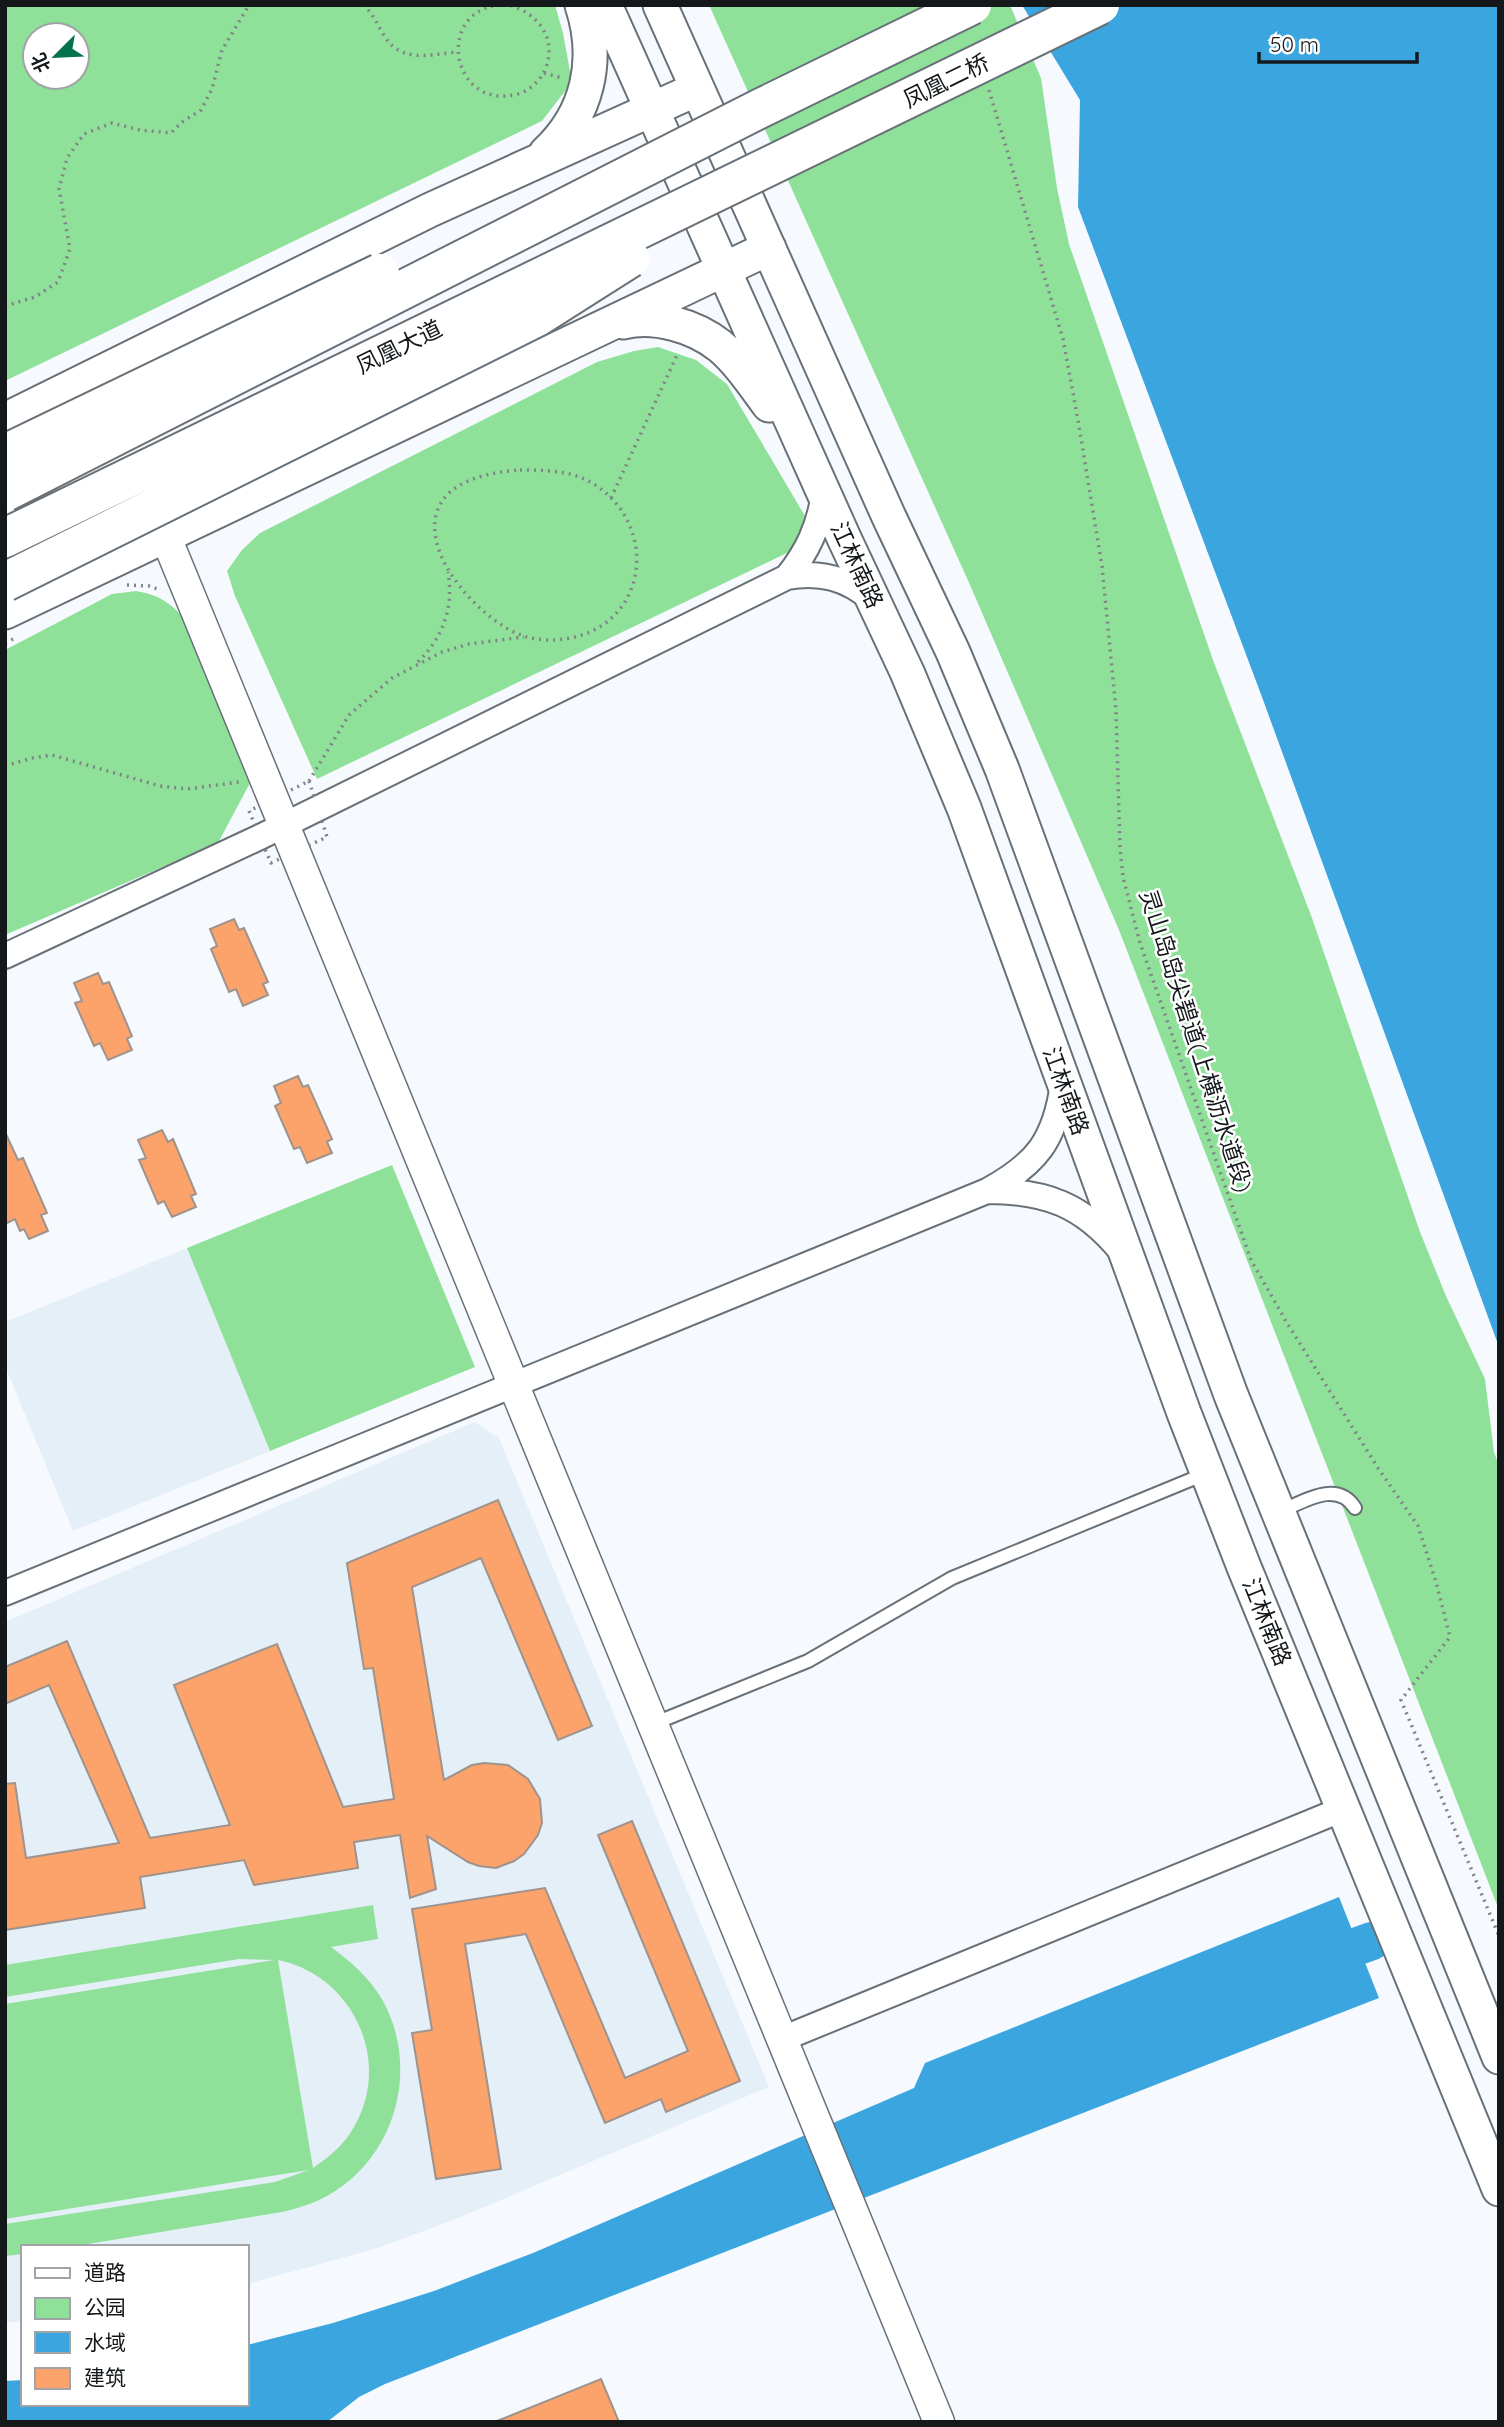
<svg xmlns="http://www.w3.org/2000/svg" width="1504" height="2427" font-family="Quicksand,'Noto Sans SC',sans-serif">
<rect width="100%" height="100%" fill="#f6fafe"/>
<path fill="#e5eff8" d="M 187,1248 L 270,1451 L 73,1531 L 5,1366 L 5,1322 Z
M 475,1422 L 499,1438 L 769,2087 L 456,2219 L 375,2249 L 247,2284 L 247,2247 L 23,2247 L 23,2321 L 5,2323 L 5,1622 Z"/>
<path fill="#8fe19a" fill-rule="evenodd" d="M 5,5 L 555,5 L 563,33 L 572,82 L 542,121 L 5,381 ZM 35,35 L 77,35 L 77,77 L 35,77 Z
M 709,5 L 1010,5 L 1041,78 L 1057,188 L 1069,244 L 1213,660 L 1312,918 L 1420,1232 L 1446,1296 L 1485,1379 L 1494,1452 L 1499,1466 L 1499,1910 L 1119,930 L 970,585 Z
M 658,347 L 696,360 L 727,384 L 818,538 L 317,779 L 235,596 L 227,571 L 242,550 L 260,533 L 597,362 L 634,351 Z
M 136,591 C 157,594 172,603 185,620 L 250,783 L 218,843 L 5,935 L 5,650 L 112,594 Z
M 392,1165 L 475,1367 L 270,1451 L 187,1248 Z
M 373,1905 L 378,1939 L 331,1947 C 351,1962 370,1978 383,2001 C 420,2069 396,2158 327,2196 C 313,2204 298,2208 282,2212 L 70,2247 L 23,2247 L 23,2254 L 5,2256 L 5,2224 L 275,2182 L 309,2170 L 5,2219 L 5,2004 L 274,1960 L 239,1959 L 5,1997 L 5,1965 ZM 278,1960 C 352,1975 393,2060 354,2127 C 344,2145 329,2157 313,2168 Z"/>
<path fill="#3ba5e0" d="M 1022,5 L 1499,5 L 1499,1347 L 1262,697 L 1078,207 L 1080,100 Z
M 1339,1897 L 1379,1998 L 385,2384 L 359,2397 L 327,2422 L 5,2422 L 5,2381 L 23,2380 L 23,2404 L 247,2404 L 247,2345 L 333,2323 L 434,2291 L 533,2253 L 914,2088 L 925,2063 Z"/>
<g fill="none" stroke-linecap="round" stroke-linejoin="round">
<path stroke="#3ba5e0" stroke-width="38" d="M 1308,1964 L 1372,1941"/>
</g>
<path fill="#fca26b" stroke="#9e938d" stroke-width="2" d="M 234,919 L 239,930 L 244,928 L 268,982 L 263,984 L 268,995 L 243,1006 L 236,989 L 229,992 L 211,949 L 217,946 L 210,929 Z
M 98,973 L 103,984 L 109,982 L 132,1036 L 127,1039 L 132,1050 L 108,1060 L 100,1043 L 94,1046 L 75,1003 L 82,1001 L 74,983 Z
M 298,1076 L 303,1087 L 308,1085 L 332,1139 L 327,1142 L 332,1153 L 307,1163 L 300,1147 L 294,1149 L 275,1106 L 281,1103 L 274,1086 Z
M 162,1130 L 168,1142 L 173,1139 L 196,1194 L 191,1196 L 196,1207 L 172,1217 L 164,1201 L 158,1204 L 139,1160 L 146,1158 L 138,1140 Z
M 5,1132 L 18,1160 L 23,1158 L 47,1213 L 41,1215 L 48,1231 L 29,1239 L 24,1229 L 20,1231 L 15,1219 L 5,1224 Z
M 498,1500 L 592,1726 L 558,1740 L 481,1558 L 412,1587 L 444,1780 L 472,1765 L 484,1763 L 508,1765 L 528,1779 L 540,1799 L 542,1823 L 538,1835 L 524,1854 L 514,1861 L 496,1868 L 479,1866 L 468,1862 L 427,1836 L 436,1889 L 410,1898 L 400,1835 L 354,1842 L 358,1868 L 254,1885 L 244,1860 L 140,1877 L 145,1908 L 5,1930 L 5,1784 L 15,1783 L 26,1858 L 119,1843 L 49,1685 L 5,1704 L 5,1667 L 67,1641 L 150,1838 L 230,1825 L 174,1685 L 277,1644 L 343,1807 L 394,1799 L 373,1668 L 364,1669 L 347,1563 Z
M 632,1821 L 740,2081 L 666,2112 L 661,2099 L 605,2123 L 526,1934 L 465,1944 L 501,2169 L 436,2179 L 412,2033 L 432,2030 L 412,1909 L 545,1888 L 625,2078 L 688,2051 L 598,1835 Z
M 601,2379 L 619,2422 L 497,2422 L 497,2421 Z"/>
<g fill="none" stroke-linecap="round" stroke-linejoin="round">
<g stroke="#687178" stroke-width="16">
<path id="service" d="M 1279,1512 C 1303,1502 1337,1479 1355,1508
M 653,1724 L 808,1661 L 952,1578 L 1207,1473"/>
</g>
<g stroke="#687178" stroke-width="28">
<path id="minor" d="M 787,577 C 808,551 819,526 824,494
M 5,956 L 260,837 L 787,577 C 820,571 847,578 872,600
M 988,1191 C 1046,1191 1083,1205 1121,1251
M 5,1593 L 987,1191 C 1037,1164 1055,1140 1063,1084
M 782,2039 L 1343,1809"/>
</g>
<g stroke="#687178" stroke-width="33">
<path id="tertiary" d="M 165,535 L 939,2422"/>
</g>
<g stroke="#687178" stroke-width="37">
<path id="secondary" d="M 605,5 L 844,538 L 907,672 L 964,808 L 1184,1413 L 1244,1567 L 1499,2189
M 660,5 L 889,517 L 953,652 L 1002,769 L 1231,1395 L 1499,2057
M 546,153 C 588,114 600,60 582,5
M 623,322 C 654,314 695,326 720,346 C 740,363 754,385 769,405
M 5,420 L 430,210 L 697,89
M 5,612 L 769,248"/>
</g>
<path stroke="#808487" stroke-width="3.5" stroke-dasharray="2 5" stroke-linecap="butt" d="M 363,5 C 372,12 376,22 382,32 C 399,64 427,55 457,52
M 500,5 C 434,11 451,112 518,94 C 529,91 540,81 545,70 C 558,39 538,13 509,5
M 544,73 L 562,78
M 989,90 L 1063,339 L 1078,420 L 1102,566 L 1116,710 L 1120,848 L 1123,877 L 1140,943 L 1251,1260 L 1287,1323 L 1378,1468 L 1418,1526 L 1436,1582 L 1450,1637 L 1401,1700 L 1499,1936
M 5,306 L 35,297 L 58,282 L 70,249 L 59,189 L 67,158 L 84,134 L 112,123 L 140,130 L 171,133 L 182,122 L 201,110 L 212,89 L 222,50 L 249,5
M 520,470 C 544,470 570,470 592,483 C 661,524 649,628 564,639 C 553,641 538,640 527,637 C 481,625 401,537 450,492 C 469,476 497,472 520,470 Z
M 611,498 L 678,353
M 127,585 L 149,586 L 160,590
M 5,643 L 13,639
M 418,662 C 443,637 454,608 448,572
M 5,766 L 32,758 L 52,755 L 160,786 L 187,789 L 239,782
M 309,781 L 349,715 L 392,678 L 442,652 L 469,644 L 524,637
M 309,781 L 327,837 L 271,863 L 249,811 Z"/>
<use href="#service" stroke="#fff" stroke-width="12"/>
<use href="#minor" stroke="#fff" stroke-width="24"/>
<use href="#tertiary" stroke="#fff" stroke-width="30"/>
<use href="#secondary" stroke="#fff" stroke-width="33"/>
<g stroke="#687178" stroke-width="42" stroke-linecap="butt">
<path id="primary-bridge" d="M 5,454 L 380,273
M 5,492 L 761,108 L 972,5
M 5,538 L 1100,5
M 5,582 L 537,317 L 630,258"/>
</g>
<use href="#primary-bridge" stroke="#fff" stroke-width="38"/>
</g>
<g text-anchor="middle" stroke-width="5" stroke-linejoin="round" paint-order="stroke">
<g font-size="23" fill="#14181b" stroke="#fff">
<text transform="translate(946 81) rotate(-26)" y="8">凤凰二桥</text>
<text transform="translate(399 347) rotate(-26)" y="8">凤凰大道</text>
<text transform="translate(857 565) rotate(65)" y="8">江林南路</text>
<text transform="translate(1196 1041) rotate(72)" y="8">灵山岛岛尖碧道(上横沥水道段)</text>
<text transform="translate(1066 1091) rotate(70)" y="8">江林南路</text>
<text transform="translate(1267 1622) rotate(68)" y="8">江林南路</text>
</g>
</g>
<rect width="1504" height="2427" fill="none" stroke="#14181b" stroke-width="14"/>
<rect x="21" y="2245" width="228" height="161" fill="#ffffff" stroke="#a1a3a4" stroke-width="2"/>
<rect x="35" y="2268" width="35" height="10" fill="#ffffff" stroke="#a1a3a4" stroke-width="2"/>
<text x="84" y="2280" font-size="21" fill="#14181b">道路</text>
<rect x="35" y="2298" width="35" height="21" fill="#8fe19a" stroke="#a1a3a4" stroke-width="2"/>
<text x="84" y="2315" font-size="21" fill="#14181b">公园</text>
<rect x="35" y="2332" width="35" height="21" fill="#3ba5e0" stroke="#a1a3a4" stroke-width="2"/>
<text x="84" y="2350" font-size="21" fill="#14181b">水域</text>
<rect x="35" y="2368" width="35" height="21" fill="#fca26b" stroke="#a1a3a4" stroke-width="2"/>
<text x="84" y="2385" font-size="21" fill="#14181b">建筑</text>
<g transform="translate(56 56) rotate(246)"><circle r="33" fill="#ffffff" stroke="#a1a3a4" stroke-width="2"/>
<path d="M0-5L12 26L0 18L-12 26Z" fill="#06724b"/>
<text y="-10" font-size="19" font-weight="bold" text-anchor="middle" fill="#14181b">北</text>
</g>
<path d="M1259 52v10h158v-10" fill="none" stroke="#14181b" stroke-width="3.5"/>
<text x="1270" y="52" font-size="21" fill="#14181b" stroke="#ffffff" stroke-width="5" paint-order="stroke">50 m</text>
</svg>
